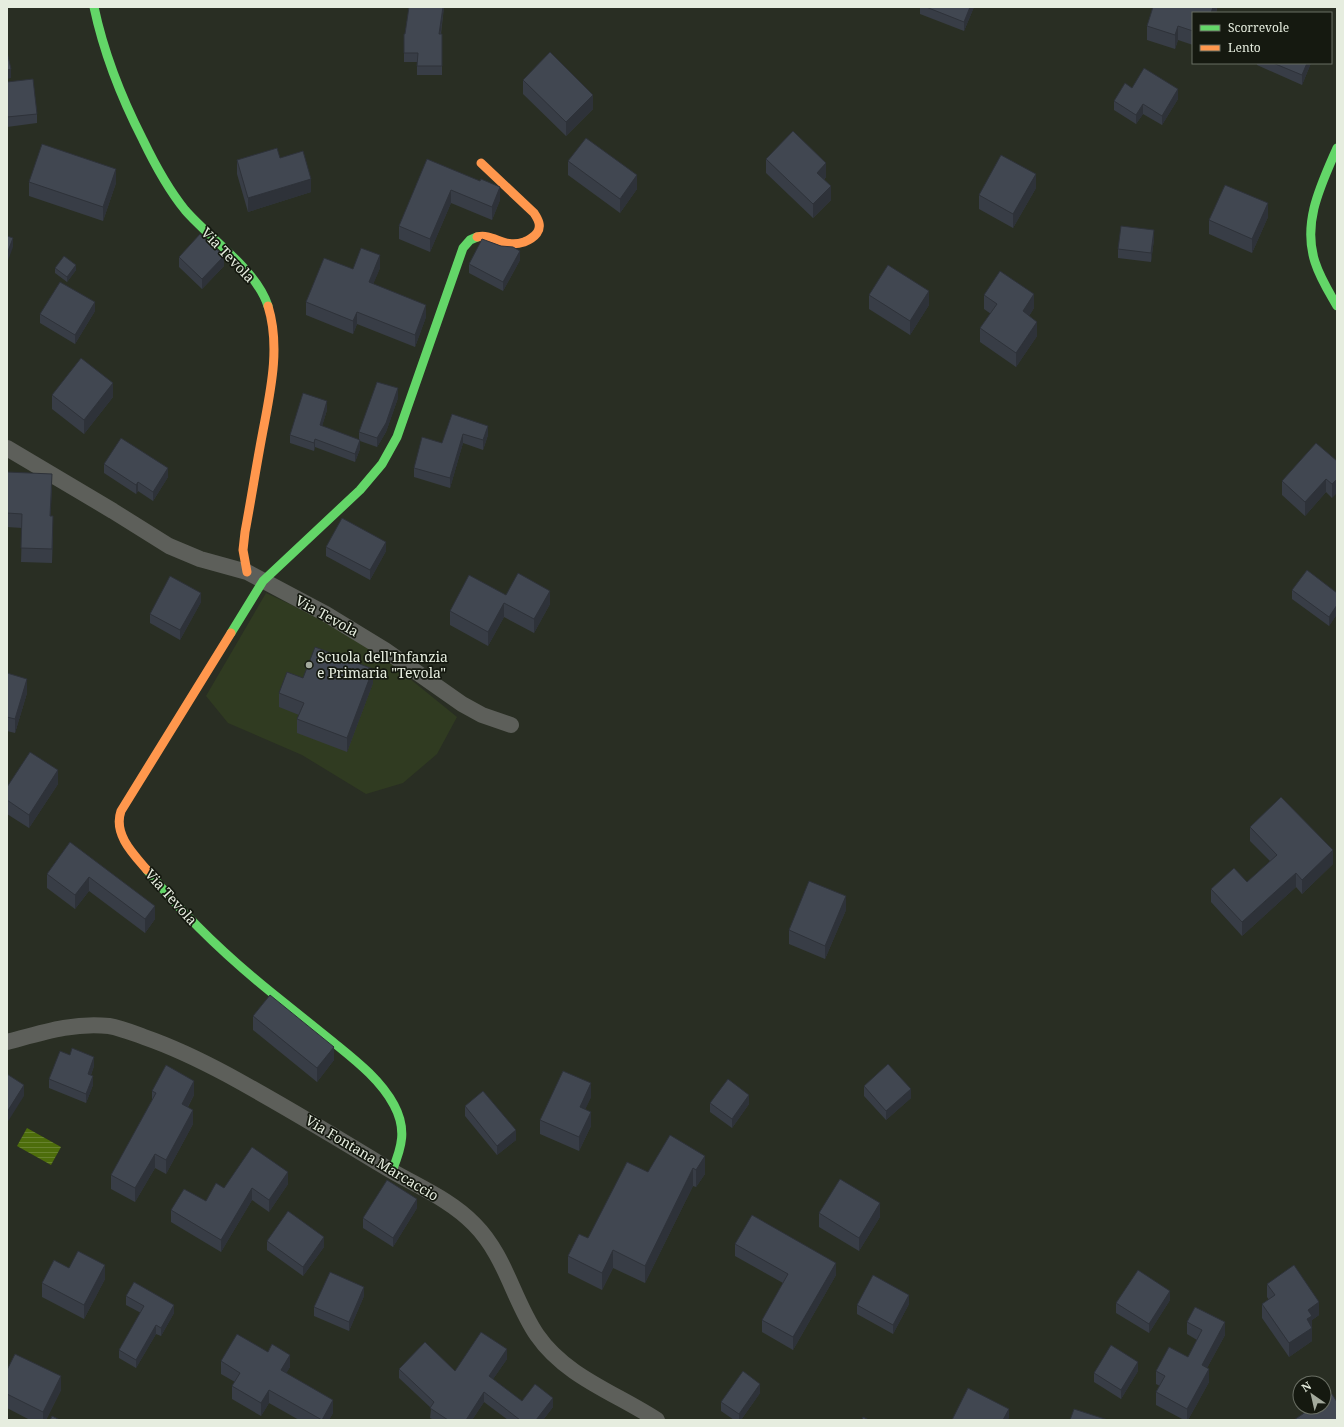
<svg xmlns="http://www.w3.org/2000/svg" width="1344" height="1427" font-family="'Noto Serif',serif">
<defs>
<pattern id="water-rules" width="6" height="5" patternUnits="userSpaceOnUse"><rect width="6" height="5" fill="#4d6d0b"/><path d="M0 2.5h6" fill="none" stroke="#67822e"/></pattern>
</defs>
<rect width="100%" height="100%" fill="#292e23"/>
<path fill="#303b21" d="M 266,593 L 356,635 L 457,717 L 437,754 L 403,783 L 366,794 L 302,755 L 228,723 L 206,696 Z"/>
<path fill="url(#water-rules)" d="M 27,1128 L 61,1147 L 51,1165 L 17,1146 Z"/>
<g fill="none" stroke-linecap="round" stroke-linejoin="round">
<path stroke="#5d5f5a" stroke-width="16" d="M 7,448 L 113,511 L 169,546 L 200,559 L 247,572 L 326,614 L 385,650 L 462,704 L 482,715 L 511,725
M 7,1042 C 41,1033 73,1022 109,1026 C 121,1028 133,1033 144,1037 C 173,1047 200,1060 228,1075 C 283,1105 336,1137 390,1170 C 419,1187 451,1200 474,1224 C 506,1256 513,1300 537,1335 C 566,1377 616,1393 657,1420"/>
<path stroke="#63d668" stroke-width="9" d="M 94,7 C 104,54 121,97 143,140 C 155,165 168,189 185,210 C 210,239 256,269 268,306
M 1337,148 C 1321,185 1302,222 1315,262 C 1320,278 1329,292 1337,306
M 231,633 L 263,581 L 360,490 L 382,464 L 397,437 L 463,248 L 470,240 L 477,237
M 147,870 C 184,916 226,956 272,993 C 292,1009 313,1026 333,1042 C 355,1060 380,1079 394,1105 C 407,1129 402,1147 392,1171"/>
<path stroke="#ff974d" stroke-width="9" d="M 477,237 C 494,233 503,249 524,242 C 529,240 534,237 537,233 C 542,226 538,219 534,213 L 481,163
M 247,572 L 243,550 L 245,532 C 251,500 256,468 262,436 C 270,393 281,348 268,306
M 147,870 C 133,854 113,834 121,811 L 231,633"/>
</g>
<path fill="#383d46" d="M 409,7 L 444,7 L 441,34 L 442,34 L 442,75 L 417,75 L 417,62 L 404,62 L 404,34 L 405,34 Z
M 920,7 L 974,7 L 964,31 L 920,14 Z
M 1153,7 L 1217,7 L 1217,9 L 1216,13 L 1193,13 L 1193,45 L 1178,40 L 1175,49 L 1147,40 L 1147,26 Z
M 1257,63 L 1311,63 L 1302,85 L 1257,65 Z
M 523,80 L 593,109 L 566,136 L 523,94 Z
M 7,82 L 37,114 L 37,123 L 7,127 Z
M 1132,88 L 1178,99 L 1162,125 L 1143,114 L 1136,124 L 1114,110 L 1114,101 Z
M 280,158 L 311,192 L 248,212 L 237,174 L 237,160 Z
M 427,159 L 500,200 L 492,220 L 451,203 L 430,252 L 399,239 L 399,226 Z
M 766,159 L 826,177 L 824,180 L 831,200 L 813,218 L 766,173 Z
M 568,161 L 637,189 L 620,213 L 568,175 Z
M 29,182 L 116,183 L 103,221 L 29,196 Z
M 1036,188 L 1013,228 L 979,209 L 979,195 Z
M 1268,217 L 1252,253 L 1209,234 L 1209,220 Z
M 1154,239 L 1151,262 L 1118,258 L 1118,249 Z
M 179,257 L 224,266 L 202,289 L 179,267 Z
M 520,260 L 503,291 L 469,273 L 469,264 Z
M 55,268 L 76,270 L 67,282 L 55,273 Z
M 380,268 L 373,284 L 426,317 L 415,347 L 357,324 L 353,334 L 306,315 L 306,302 L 353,269 Z
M 869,295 L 929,305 L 910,335 L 869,309 Z
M 984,295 L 1034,308 L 1029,316 L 1037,336 L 1016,367 L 980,342 L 980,328 L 991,314 L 984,309 Z
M 95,311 L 75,344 L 40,323 L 40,314 Z
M 52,395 L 113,397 L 84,434 L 52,409 Z
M 398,398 L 386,432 L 377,447 L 360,441 L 360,449 L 355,462 L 315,447 L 314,451 L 290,443 L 290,435 L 327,410 L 322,426 L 359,440 L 359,432 Z
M 452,414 L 488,435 L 483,450 L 463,443 L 450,488 L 414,477 L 414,468 L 442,443 Z
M 1337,461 L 1332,498 L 1326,492 L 1305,516 L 1282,495 L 1282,481 Z
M 104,464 L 168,477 L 153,501 L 138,491 L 136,494 L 104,473 Z
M 7,472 L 52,488 L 50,516 L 53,530 L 52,563 L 21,562 L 22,528 L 7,527 Z
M 326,547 L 386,551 L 370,580 L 326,556 Z
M 1292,590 L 1337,593 L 1337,614 L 1329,626 L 1292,599 Z
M 506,595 L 550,604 L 534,633 L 504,617 L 488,646 L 450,625 L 450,611 Z
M 201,602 L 180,640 L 150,623 L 150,614 Z
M 7,673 L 27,693 L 15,733 L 7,731 Z
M 303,678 L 373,683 L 347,752 L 297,733 L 297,719 L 299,715 L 279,707 L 279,693 Z
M 58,784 L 29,828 L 7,814 L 7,787 Z
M 1250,827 L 1333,864 L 1302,894 L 1296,887 L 1242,936 L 1211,902 L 1211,889 L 1247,882 L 1270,861 L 1250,841 Z
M 70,842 L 155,919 L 145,933 L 89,891 L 75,909 L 47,888 L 47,874 Z
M 846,910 L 825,959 L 789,944 L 789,930 Z
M 253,1016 L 334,1060 L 317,1082 L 253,1030 Z
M 94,1066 L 91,1075 L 93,1085 L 86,1103 L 49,1088 L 49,1079 Z
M 864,1086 L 911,1098 L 886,1120 L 864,1096 Z
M 152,1091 L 194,1095 L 188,1107 L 193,1124 L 166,1174 L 155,1168 L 135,1202 L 111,1189 L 111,1175 L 152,1102 Z
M 591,1097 L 585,1109 L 591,1126 L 579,1151 L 540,1134 L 540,1120 Z
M 710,1103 L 749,1104 L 732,1128 L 710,1112 Z
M 465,1106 L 516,1140 L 497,1155 L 465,1116 Z
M 670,1135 L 705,1174 L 696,1187 L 693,1186 L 645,1283 L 613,1268 L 602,1290 L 568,1273 L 568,1256 L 588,1238 L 648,1172 Z
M 288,1184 L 269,1212 L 252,1200 L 221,1252 L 171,1222 L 171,1210 L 206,1201 L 224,1188 Z
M 417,1208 L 393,1247 L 363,1228 L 363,1218 Z
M 819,1213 L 880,1217 L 859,1251 L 819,1227 Z
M 267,1241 L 324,1247 L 303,1276 L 267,1250 Z
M 735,1244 L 836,1275 L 793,1350 L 762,1332 L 762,1320 L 783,1283 L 735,1256 Z
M 69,1268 L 105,1279 L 84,1319 L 42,1297 L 42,1283 Z
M 1267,1284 L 1319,1315 L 1312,1320 L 1312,1341 L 1289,1357 L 1262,1318 L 1262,1304 L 1269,1300 L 1267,1297 Z
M 126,1296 L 174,1313 L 161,1336 L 156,1334 L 136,1368 L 119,1358 L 119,1350 L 141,1313 L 126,1305 Z
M 364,1296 L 349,1331 L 314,1316 L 314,1307 Z
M 1170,1300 L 1149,1333 L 1116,1313 L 1116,1303 Z
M 909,1304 L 893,1334 L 857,1314 L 857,1305 Z
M 1187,1322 L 1225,1335 L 1207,1368 L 1209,1382 L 1188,1420 L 1184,1420 L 1156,1405 L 1156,1392 L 1160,1386 L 1156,1384 L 1156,1371 L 1188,1357 L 1197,1340 L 1187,1334 Z
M 507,1359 L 493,1379 L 522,1401 L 553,1407 L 543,1420 L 508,1420 L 484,1402 L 472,1420 L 434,1420 L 430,1418 L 431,1408 L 399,1378 L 399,1369 L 455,1371 Z
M 221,1361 L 290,1367 L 286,1373 L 333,1413 L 329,1420 L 299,1420 L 269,1403 L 261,1416 L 232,1399 L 232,1386 L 235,1382 L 221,1374 Z
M 7,1370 L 61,1390 L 46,1420 L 30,1420 L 7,1408 Z
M 1138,1371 L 1121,1399 L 1094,1382 L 1094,1373 Z
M 760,1393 L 741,1420 L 734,1420 L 721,1411 L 721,1402 Z"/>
<path fill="#2e3239" d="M 443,7 L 444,7 L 439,43 L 439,34 Z
M 970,7 L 974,7 L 964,31 L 964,22 Z
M 1213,7 L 1217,7 L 1216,13 L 1211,13 Z
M 1178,26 L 1178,40 L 1175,49 L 1175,35 Z
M 1307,63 L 1311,63 L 1302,85 L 1302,75 Z
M 11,69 L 11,78 L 7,79 L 7,70 Z
M 1178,89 L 1178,99 L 1162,125 L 1162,116 Z
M 593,95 L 593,109 L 566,136 L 566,122 Z
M 1143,104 L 1143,114 L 1136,124 L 1136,115 Z
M 826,163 L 826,177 L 817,187 L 817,173 Z
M 116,169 L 116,183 L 103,221 L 103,207 Z
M 1036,174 L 1036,188 L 1013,228 L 1013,214 Z
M 637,175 L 637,189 L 620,213 L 620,199 Z
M 311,179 L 311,192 L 248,212 L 248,198 Z
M 831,186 L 831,200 L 813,218 L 813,204 Z
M 500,187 L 500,200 L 492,220 L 492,207 Z
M 451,190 L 451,203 L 430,252 L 430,239 Z
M 1268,203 L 1268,217 L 1252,253 L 1252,239 Z
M 1154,230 L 1154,239 L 1151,262 L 1151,253 Z
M 13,238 L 13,247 L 7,263 L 7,254 Z
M 520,251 L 520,260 L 503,291 L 503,282 Z
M 380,255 L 380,268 L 369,294 L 369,282 Z
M 224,256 L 224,266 L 202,289 L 202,279 Z
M 76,265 L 76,270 L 67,282 L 67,277 Z
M 929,291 L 929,305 L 910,335 L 910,321 Z
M 1034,294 L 1034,308 L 1023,325 L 1023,311 Z
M 95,302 L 95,311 L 75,344 L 75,335 Z
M 426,305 L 426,317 L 415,347 L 415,335 Z
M 357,312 L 357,324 L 353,334 L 353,321 Z
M 1037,322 L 1037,336 L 1016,367 L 1016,353 Z
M 113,383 L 113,397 L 84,434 L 84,420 Z
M 398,388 L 398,398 L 386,432 L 377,447 L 377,438 Z
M 327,401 L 327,410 L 320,433 L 320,425 Z
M 488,426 L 488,435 L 483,450 L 483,440 Z
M 463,434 L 463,443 L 450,488 L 450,478 Z
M 315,439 L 315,447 L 314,451 L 314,443 Z
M 360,440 L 360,449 L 355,462 L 355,454 Z
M 168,468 L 168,477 L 153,501 L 153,492 Z
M 52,474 L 52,488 L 50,530 L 50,516 Z
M 1326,479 L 1326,492 L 1305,516 L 1305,502 Z
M 1337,479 L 1337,493 L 1332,498 L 1332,484 Z
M 138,482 L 138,491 L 136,494 L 136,485 Z
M 53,516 L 53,530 L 52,563 L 52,549 Z
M 386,542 L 386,551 L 370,580 L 370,570 Z
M 550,591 L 550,604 L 534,633 L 534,619 Z
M 201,593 L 201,602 L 180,640 L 180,630 Z
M 504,603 L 504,617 L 488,646 L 488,632 Z
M 1337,605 L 1337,614 L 1329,626 L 1329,617 Z
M 373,669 L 373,683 L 347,752 L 347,738 Z
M 27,679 L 27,693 L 15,733 L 15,719 Z
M 58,770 L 58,784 L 29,828 L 29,815 Z
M 1333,850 L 1333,864 L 1302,894 L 1302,880 Z
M 1296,873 L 1296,887 L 1242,936 L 1242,922 Z
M 89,877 L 89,891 L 75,909 L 75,895 Z
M 846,896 L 846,910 L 825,959 L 825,946 Z
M 155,906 L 155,919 L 145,933 L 145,919 Z
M 334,1047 L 334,1060 L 317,1082 L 317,1068 Z
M 94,1057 L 94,1066 L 88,1083 L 88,1074 Z
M 93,1076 L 93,1085 L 86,1103 L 86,1094 Z
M 194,1081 L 194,1095 L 182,1117 L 182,1104 Z
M 591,1083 L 591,1097 L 580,1121 L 580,1107 Z
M 24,1085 L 24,1096 L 7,1123 L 7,1112 Z
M 911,1089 L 911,1098 L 886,1120 L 886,1111 Z
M 749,1095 L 749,1104 L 732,1128 L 732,1119 Z
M 193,1110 L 193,1124 L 166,1174 L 166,1160 Z
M 591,1112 L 591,1126 L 579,1151 L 579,1137 Z
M 516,1130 L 516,1140 L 497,1155 L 497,1146 Z
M 155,1154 L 155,1168 L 135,1202 L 135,1188 Z
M 705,1156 L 705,1174 L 696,1187 L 696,1170 Z
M 693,1168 L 693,1186 L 645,1283 L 645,1266 Z
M 288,1172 L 288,1184 L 269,1212 L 269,1200 Z
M 252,1188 L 252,1200 L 221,1252 L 221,1240 Z
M 417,1199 L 417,1208 L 393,1247 L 393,1238 Z
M 880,1203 L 880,1217 L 859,1251 L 859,1238 Z
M 324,1237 L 324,1247 L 303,1276 L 303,1267 Z
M 613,1250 L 613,1268 L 602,1290 L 602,1273 Z
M 836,1263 L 836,1275 L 793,1350 L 793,1337 Z
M 105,1265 L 105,1279 L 84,1319 L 84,1305 Z
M 364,1287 L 364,1296 L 349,1331 L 349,1322 Z
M 1170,1291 L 1170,1300 L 1149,1333 L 1149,1324 Z
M 909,1295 L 909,1304 L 893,1334 L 893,1325 Z
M 1319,1302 L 1319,1315 L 1312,1320 L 1312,1341 L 1289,1357 L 1289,1343 L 1307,1319 L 1308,1310 Z
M 174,1305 L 174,1313 L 161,1336 L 161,1328 Z
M 1225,1322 L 1225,1335 L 1202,1377 L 1202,1365 Z
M 156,1325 L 156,1334 L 136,1368 L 136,1360 Z
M 507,1349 L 507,1359 L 489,1385 L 489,1376 Z
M 290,1355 L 290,1367 L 281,1382 L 281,1370 Z
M 1138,1362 L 1138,1371 L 1121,1399 L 1121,1390 Z
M 1209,1369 L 1209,1382 L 1188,1420 L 1187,1420 L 1187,1409 Z
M 61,1376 L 61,1390 L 46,1420 L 43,1420 L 43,1412 Z
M 760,1384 L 760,1393 L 741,1420 L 739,1420 L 739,1414 Z
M 269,1390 L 269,1403 L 261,1416 L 261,1403 Z
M 484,1392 L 484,1402 L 472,1420 L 466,1420 Z
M 553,1398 L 553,1407 L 543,1420 L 536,1420 Z
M 333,1400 L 333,1413 L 329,1420 L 322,1420 Z
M 1009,1409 L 1009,1418 L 1008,1420 L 1003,1420 Z"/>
<path fill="#414751" stroke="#2e3239" d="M 409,7 L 443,7 L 439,34 L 442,34 L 442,66 L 417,66 L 418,53 L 404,53 L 404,34 L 405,34 Z
M 926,7 L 970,7 L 964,22 Z
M 1153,7 L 1213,7 L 1211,13 L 1193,13 L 1193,31 L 1178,26 L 1175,35 L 1147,26 Z
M 7,52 L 11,69 L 7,70 Z
M 550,52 L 593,95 L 566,122 L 523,80 Z
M 1273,63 L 1307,63 L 1302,75 Z
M 1144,68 L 1178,89 L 1162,116 L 1143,104 L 1136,115 L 1114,101 L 1125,83 L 1132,88 Z
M 33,79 L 37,114 L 7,117 L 7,82 Z
M 793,131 L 826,163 L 817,173 L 831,186 L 813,204 L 766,159 Z
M 586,138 L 637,175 L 620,199 L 568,161 Z
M 42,144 L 116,169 L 103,207 L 29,182 Z
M 277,148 L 280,158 L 303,151 L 311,179 L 248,198 L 237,160 Z
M 1001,155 L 1036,174 L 1013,214 L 979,195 Z
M 427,159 L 480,181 L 481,179 L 500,187 L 492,207 L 451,190 L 430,239 L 399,226 Z
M 1225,185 L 1268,203 L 1252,239 L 1209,220 Z
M 1121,226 L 1154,230 L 1151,253 L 1118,249 Z
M 200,234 L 224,256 L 202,279 L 179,257 Z
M 7,236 L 13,238 L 7,254 Z
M 482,239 L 501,246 L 513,247 L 520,251 L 503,282 L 469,264 Z
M 361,248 L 380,255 L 369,282 L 426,305 L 415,335 L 357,312 L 353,321 L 306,302 L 324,258 L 353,269 Z
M 64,256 L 76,265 L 67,277 L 55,268 Z
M 888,265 L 929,291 L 910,321 L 869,295 Z
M 1000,271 L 1034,294 L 1023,311 L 1037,322 L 1016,353 L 980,328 L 997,304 L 984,295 Z
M 60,282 L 95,302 L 75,335 L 40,314 Z
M 81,358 L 113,383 L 84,420 L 52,395 Z
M 377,382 L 398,388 L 386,423 L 377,438 L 359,432 Z
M 303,393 L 327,401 L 320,425 L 360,440 L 355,454 L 315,439 L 314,443 L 290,435 Z
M 452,414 L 488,426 L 483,440 L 463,434 L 450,478 L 414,468 L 422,437 L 442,443 Z
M 121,438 L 168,468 L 153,492 L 138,482 L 136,485 L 104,464 Z
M 1316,443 L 1337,461 L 1337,479 L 1332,484 L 1326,479 L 1305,502 L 1282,481 Z
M 7,472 L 52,474 L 50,516 L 53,516 L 52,549 L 21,548 L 22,514 L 7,513 Z
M 342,518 L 386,542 L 370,570 L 326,547 Z
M 1307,570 L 1337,593 L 1337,605 L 1329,617 L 1292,590 Z
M 518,573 L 550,591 L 534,619 L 504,603 L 488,632 L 450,611 L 469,575 L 506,595 Z
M 170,576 L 201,593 L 180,630 L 150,614 Z
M 315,647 L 373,669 L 347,738 L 297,719 L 304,703 L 279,693 L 287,672 L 303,678 Z
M 7,673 L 27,679 L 15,719 L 7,717 Z
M 30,752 L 58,770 L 29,815 L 7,800 L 7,787 Z
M 1281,797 L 1333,850 L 1302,880 L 1296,873 L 1242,922 L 1211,889 L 1234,868 L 1247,882 L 1277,855 L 1250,827 Z
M 70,842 L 155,906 L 145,919 L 89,877 L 75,895 L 47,874 Z
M 809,881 L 846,896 L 825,946 L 789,930 Z
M 270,995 L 334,1047 L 317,1068 L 253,1016 Z
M 72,1048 L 94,1057 L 88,1074 L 93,1076 L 86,1094 L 49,1079 L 60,1051 L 70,1055 Z
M 888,1064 L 911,1089 L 886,1111 L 864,1086 Z
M 166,1065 L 194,1081 L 182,1104 L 193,1110 L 166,1160 L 155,1154 L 135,1188 L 111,1175 L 156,1093 L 152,1091 Z
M 563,1071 L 591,1083 L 580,1107 L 591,1112 L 579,1137 L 540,1120 Z
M 7,1074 L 24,1085 L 7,1112 Z
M 728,1079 L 749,1095 L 732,1119 L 710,1103 Z
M 483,1091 L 516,1130 L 497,1146 L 465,1106 Z
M 670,1135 L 705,1156 L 696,1170 L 693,1168 L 645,1266 L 613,1250 L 602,1273 L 568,1256 L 579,1234 L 588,1238 L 627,1162 L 648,1172 Z
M 252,1147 L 288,1172 L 269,1200 L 252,1188 L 221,1240 L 171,1210 L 184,1189 L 206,1201 L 216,1183 L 224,1188 Z
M 840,1179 L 880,1203 L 859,1238 L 819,1213 Z
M 387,1180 L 417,1199 L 393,1238 L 363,1218 Z
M 288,1211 L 324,1237 L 303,1267 L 267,1241 Z
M 752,1215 L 836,1263 L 793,1337 L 762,1320 L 788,1274 L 735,1244 Z
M 78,1251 L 105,1265 L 84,1305 L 42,1283 L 54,1260 L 69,1268 Z
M 1294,1265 L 1319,1302 L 1308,1310 L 1312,1316 L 1307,1319 L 1312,1328 L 1289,1343 L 1262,1304 L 1275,1295 L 1267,1284 Z
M 1138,1270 L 1170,1291 L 1149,1324 L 1116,1303 Z
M 330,1272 L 364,1287 L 349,1322 L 314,1307 Z
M 873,1275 L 909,1295 L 893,1325 L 857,1305 Z
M 134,1282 L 174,1305 L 161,1328 L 156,1325 L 136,1360 L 119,1350 L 144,1306 L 126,1296 Z
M 1195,1307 L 1225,1322 L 1202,1365 L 1209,1369 L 1187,1409 L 1156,1392 L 1165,1376 L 1156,1371 L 1169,1347 L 1188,1357 L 1202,1330 L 1187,1322 Z
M 481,1332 L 507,1349 L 489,1376 L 522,1401 L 535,1384 L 553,1398 L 536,1420 L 520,1420 L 484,1392 L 466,1420 L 448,1420 L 430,1408 L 434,1402 L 399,1369 L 425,1342 L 455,1371 Z
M 237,1334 L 268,1352 L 272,1344 L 290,1355 L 281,1370 L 333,1400 L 322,1420 L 269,1390 L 261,1403 L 232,1386 L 240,1373 L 221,1361 Z
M 1111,1345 L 1138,1362 L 1121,1390 L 1094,1373 Z
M 15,1354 L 61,1376 L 43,1412 L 7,1394 L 7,1370 Z
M 743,1371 L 760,1384 L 739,1414 L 721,1402 Z
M 968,1388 L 1009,1409 L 1003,1420 L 952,1420 Z
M 1332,1394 L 1337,1402 L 1337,1420 L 1294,1420 L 1313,1407 L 1324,1407 L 1324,1400 Z
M 1074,1409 L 1108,1420 L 1070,1420 Z
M 52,1416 L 60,1420 L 50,1420 Z
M 863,1417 L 869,1420 L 862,1420 Z"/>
<circle fill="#a4aa9d" stroke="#151910" stroke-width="1.5" cx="309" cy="665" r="4"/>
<g text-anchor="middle" stroke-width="3.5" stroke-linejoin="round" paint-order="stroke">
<g font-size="14" fill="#e6eddf" stroke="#151910">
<text transform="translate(228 255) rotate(46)" y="5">Via Tevola</text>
<text transform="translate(327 616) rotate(29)" y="5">Via Tevola</text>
<text transform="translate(171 897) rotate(48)" y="5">Via Tevola</text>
<text transform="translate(372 1158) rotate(31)" y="5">Via Fontana Marcaccio</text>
</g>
<g font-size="14" fill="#e6eddf" stroke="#151910" text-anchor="start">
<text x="317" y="662">Scuola dell'Infanzia<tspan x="317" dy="16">e Primaria "Tevola"</tspan></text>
</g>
</g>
<rect width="1344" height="1427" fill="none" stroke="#e6eddf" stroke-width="16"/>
<rect x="1192" y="12" width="140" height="52" fill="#151910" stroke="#696e63"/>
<rect x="1200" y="25" width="20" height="6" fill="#63d668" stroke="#696e63"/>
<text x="1228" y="32" font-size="12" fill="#e6eddf">Scorrevole</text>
<rect x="1200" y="45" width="20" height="6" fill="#ff974d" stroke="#696e63"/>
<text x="1228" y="52" font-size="12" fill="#e6eddf">Lento</text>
<g transform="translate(1312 1395) rotate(326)"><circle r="19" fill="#151910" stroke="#696e63"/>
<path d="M0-3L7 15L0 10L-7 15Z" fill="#a4aa9d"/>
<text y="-6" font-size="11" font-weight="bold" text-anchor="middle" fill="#e6eddf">N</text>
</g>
</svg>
